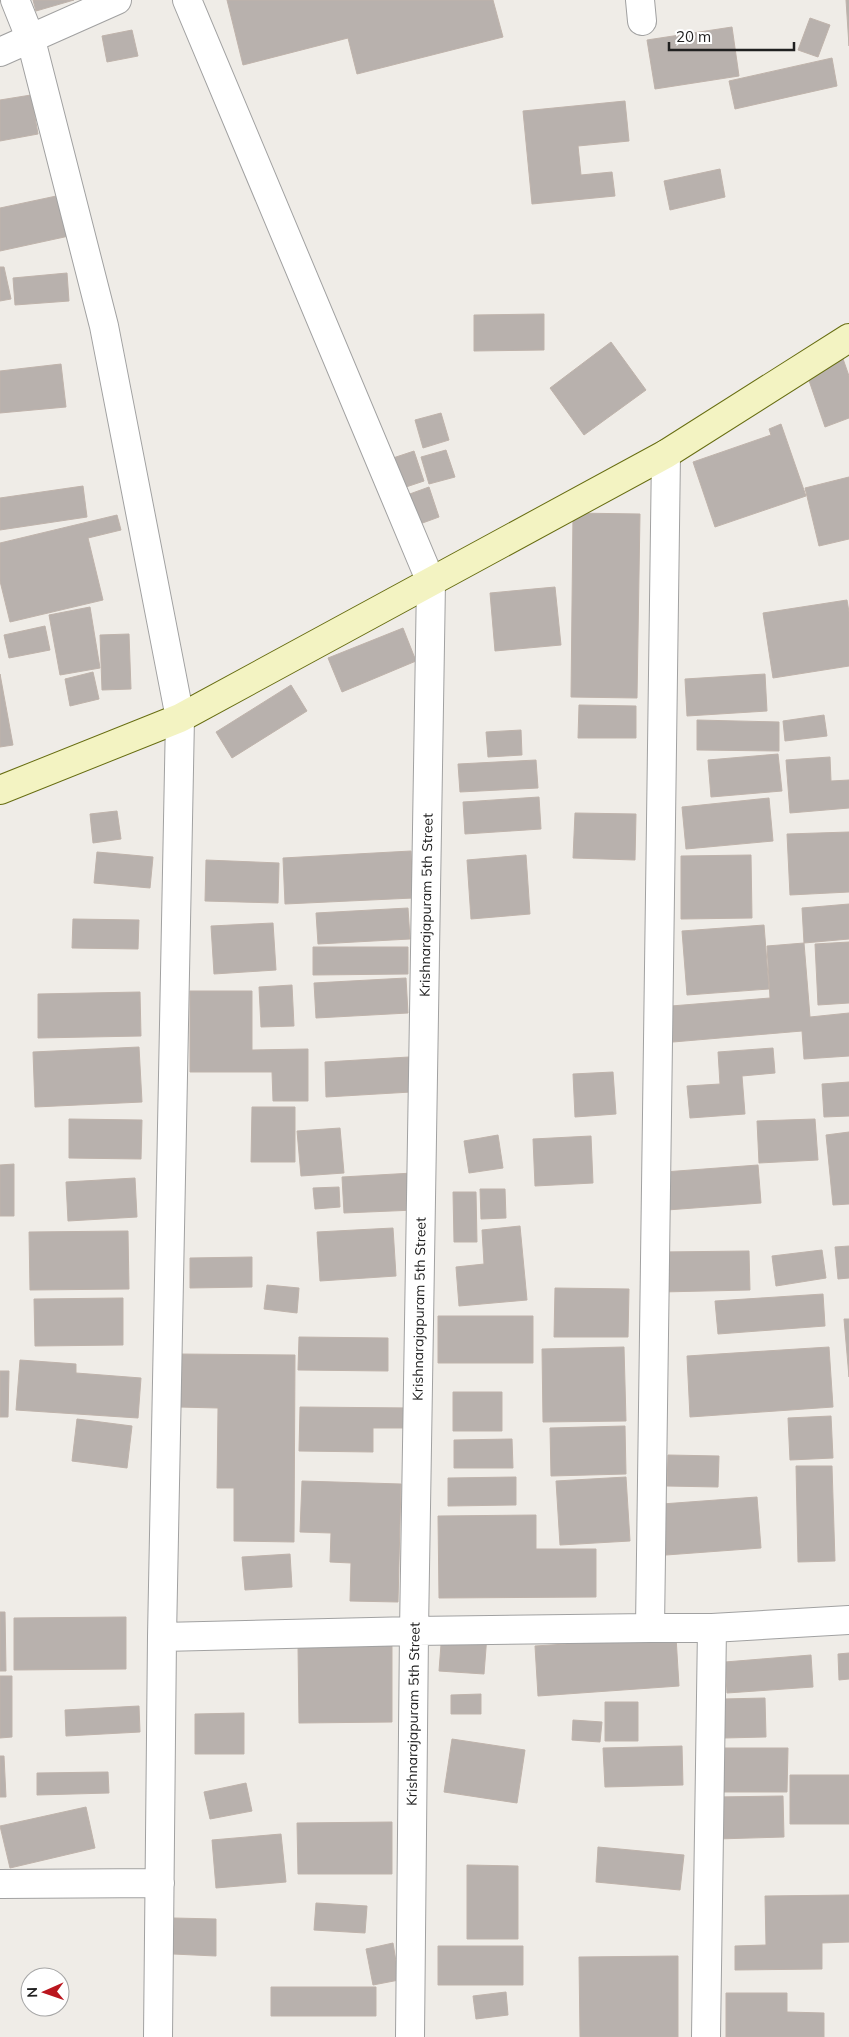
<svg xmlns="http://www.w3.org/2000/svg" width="849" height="2037" font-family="Mulish,sans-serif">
<rect width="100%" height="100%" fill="#efece7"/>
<path fill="#b8b1ad" stroke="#bfb3ab" d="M 33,0 L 74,0 L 36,11 Z
M 227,0 L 493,0 L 503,37 L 357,74 L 348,38 L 243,65 Z
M 846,0 L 849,0 L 849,46 Z
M 810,18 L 830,25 L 818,57 L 798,50 Z
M 732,27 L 739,76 L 655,89 L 647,40 Z
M 132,30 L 138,56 L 107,62 L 102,36 Z
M 832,58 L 837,86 L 735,109 L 729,81 Z
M 31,95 L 38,134 L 0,141 L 0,100 Z
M 625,101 L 629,141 L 578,146 L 581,175 L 612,172 L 615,196 L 532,204 L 523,111 Z
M 720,169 L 725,197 L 670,210 L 664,181 Z
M 61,195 L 69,236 L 0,251 L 0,208 Z
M 0,267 L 4,267 L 11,299 L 0,301 Z
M 67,273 L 69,301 L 15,305 L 13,278 Z
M 544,314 L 544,350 L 474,351 L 474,315 Z
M 611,342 L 646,390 L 584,435 L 550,388 Z
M 841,353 L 849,376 L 849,418 L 825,427 L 804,366 Z
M 61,364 L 66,407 L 0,413 L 0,371 Z
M 441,413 L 449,440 L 423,448 L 415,420 Z
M 781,424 L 806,496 L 715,527 L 693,462 L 771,435 L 769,429 Z
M 446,450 L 455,477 L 429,484 L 421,457 Z
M 414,451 L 424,481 L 403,488 L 393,458 Z
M 849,477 L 849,539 L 819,546 L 805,488 Z
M 83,486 L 87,517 L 0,530 L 0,498 Z
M 429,487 L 439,517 L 417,525 L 407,495 Z
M 573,513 L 640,514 L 637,698 L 571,697 Z
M 117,515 L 121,530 L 88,538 L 103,600 L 10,622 L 0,581 L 0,543 Z
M 555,587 L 561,645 L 495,651 L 490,593 Z
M 847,600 L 849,612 L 849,666 L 773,678 L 763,613 Z
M 90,607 L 100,668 L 60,675 L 49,615 Z
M 45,626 L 50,650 L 9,658 L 4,635 Z
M 403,628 L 416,661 L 342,692 L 328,658 Z
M 129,634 L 131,689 L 102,690 L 100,635 Z
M 93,672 L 99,699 L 70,706 L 65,679 Z
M 0,674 L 13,745 L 0,747 Z
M 765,674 L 767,711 L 687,716 L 685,679 Z
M 291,685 L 307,711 L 232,758 L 216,732 Z
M 579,705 L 636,706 L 636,738 L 578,738 Z
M 824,715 L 827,736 L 785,741 L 783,721 Z
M 697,720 L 779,722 L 779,751 L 697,750 Z
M 521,730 L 522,755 L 488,757 L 486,732 Z
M 778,754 L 782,791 L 711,797 L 708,760 Z
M 830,757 L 831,781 L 849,780 L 849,808 L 790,813 L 786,760 Z
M 536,760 L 538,788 L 460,792 L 458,764 Z
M 539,797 L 541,829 L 465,834 L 463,802 Z
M 769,798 L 773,841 L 686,849 L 682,807 Z
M 117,811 L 121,839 L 93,843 L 90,814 Z
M 575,813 L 636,814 L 635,860 L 573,858 Z
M 849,832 L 849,892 L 790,895 L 787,834 Z
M 411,851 L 413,898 L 285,904 L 283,858 Z
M 97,852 L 153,857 L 150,888 L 94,883 Z
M 526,855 L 530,914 L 471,919 L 467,860 Z
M 751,855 L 752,918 L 681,919 L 681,856 Z
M 206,860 L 279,863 L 278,903 L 205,901 Z
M 849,904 L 849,939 L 804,943 L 810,1017 L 849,1013 L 849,1056 L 804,1059 L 802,1031 L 673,1042 L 671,1006 L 770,998 L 767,946 L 804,943 L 802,908 Z
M 408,908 L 410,939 L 318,944 L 316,913 Z
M 73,919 L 139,920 L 138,949 L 72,948 Z
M 273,923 L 276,970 L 214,974 L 211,926 Z
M 764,925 L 769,989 L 687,995 L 682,931 Z
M 849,942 L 849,1003 L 818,1005 L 815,944 Z
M 313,947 L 408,947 L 408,974 L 313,975 Z
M 406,978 L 408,1013 L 316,1018 L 314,983 Z
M 292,985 L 294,1026 L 261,1027 L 259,987 Z
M 190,991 L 252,991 L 252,1050 L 308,1049 L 308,1101 L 273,1101 L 272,1072 L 190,1072 Z
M 140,992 L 141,1036 L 38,1038 L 38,994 Z
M 139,1047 L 142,1102 L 35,1107 L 33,1052 Z
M 773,1048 L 775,1073 L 742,1076 L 745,1114 L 690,1118 L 687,1086 L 720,1084 L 718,1052 Z
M 409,1057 L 411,1092 L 326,1097 L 325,1062 Z
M 613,1072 L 616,1114 L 575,1117 L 573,1074 Z
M 849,1082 L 849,1116 L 824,1117 L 822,1084 Z
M 252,1107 L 295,1107 L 295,1162 L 251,1162 Z
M 69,1119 L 142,1120 L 141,1159 L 69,1158 Z
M 815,1119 L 818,1160 L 759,1163 L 757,1121 Z
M 340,1128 L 344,1173 L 301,1176 L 297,1131 Z
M 849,1132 L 849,1204 L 833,1205 L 826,1135 Z
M 498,1135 L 503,1168 L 469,1173 L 464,1141 Z
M 591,1136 L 593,1183 L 535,1186 L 533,1139 Z
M 14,1164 L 14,1216 L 0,1216 L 0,1165 Z
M 758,1165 L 761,1203 L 667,1210 L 664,1172 Z
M 413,1173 L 415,1210 L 344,1213 L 342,1177 Z
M 135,1178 L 137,1217 L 68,1221 L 66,1182 Z
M 339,1187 L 340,1207 L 315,1209 L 313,1188 Z
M 480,1189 L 505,1189 L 506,1218 L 481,1219 Z
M 453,1192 L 476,1192 L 477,1242 L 454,1242 Z
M 520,1226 L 527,1300 L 459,1306 L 456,1267 L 484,1264 L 482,1230 Z
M 393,1228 L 396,1276 L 320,1281 L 317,1232 Z
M 128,1231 L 129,1289 L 30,1290 L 29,1232 Z
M 849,1246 L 849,1278 L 838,1279 L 835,1247 Z
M 822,1250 L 826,1278 L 776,1286 L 772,1256 Z
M 749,1251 L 750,1290 L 661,1292 L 661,1252 Z
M 252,1257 L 252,1287 L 190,1288 L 190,1258 Z
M 267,1285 L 299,1288 L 297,1313 L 264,1309 Z
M 555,1288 L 629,1289 L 628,1337 L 554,1337 Z
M 823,1294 L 825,1326 L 718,1334 L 715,1301 Z
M 123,1298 L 123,1345 L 35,1346 L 34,1299 Z
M 438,1316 L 533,1316 L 533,1363 L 438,1363 Z
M 844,1319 L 849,1319 L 849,1377 Z
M 299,1337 L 388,1338 L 388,1371 L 298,1370 Z
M 624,1347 L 626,1421 L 543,1422 L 542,1349 Z
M 829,1347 L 833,1407 L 690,1417 L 687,1356 Z
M 179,1354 L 295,1355 L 294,1542 L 234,1541 L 234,1488 L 217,1488 L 218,1408 L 179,1407 Z
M 20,1360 L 76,1364 L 76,1373 L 141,1378 L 138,1418 L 16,1410 Z
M 0,1371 L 9,1371 L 8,1417 L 0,1417 Z
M 453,1392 L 502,1392 L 502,1431 L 453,1431 Z
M 300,1407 L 413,1408 L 413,1428 L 373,1428 L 373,1452 L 299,1451 Z
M 831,1416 L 833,1458 L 790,1460 L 788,1418 Z
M 77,1419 L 132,1426 L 127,1468 L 72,1461 Z
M 625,1426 L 626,1474 L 551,1476 L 550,1428 Z
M 512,1439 L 513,1468 L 454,1468 L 454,1440 Z
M 668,1455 L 719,1456 L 718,1487 L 667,1486 Z
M 796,1466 L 832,1466 L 835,1561 L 798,1562 Z
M 516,1477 L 516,1505 L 448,1506 L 448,1478 Z
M 626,1477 L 630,1541 L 560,1545 L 556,1481 Z
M 302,1481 L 401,1484 L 398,1602 L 350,1601 L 351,1563 L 330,1562 L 331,1533 L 300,1532 Z
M 757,1497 L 761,1548 L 666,1555 L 662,1504 Z
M 536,1515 L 536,1549 L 596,1549 L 596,1597 L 439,1598 L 438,1516 Z
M 290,1554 L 292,1587 L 245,1590 L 242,1557 Z
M 0,1612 L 5,1612 L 6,1671 L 0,1671 Z
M 126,1617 L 126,1669 L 14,1670 L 14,1618 Z
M 442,1631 L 487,1635 L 484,1674 L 439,1671 Z
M 676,1637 L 679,1686 L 538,1696 L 535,1646 Z
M 392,1645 L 392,1722 L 299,1723 L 298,1646 Z
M 849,1653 L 849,1679 L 839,1680 L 838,1654 Z
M 811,1655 L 813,1687 L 727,1693 L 725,1662 Z
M 0,1676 L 12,1676 L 12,1737 L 0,1738 Z
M 481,1694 L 481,1714 L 451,1714 L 451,1695 Z
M 765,1698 L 766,1737 L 724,1738 L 723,1699 Z
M 605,1702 L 638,1702 L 638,1741 L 605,1741 Z
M 139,1706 L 140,1732 L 66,1736 L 65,1710 Z
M 244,1713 L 244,1754 L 195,1754 L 195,1714 Z
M 573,1720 L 602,1722 L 600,1742 L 572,1740 Z
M 452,1739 L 525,1750 L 517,1803 L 444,1792 Z
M 682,1746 L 683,1785 L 605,1787 L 603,1748 Z
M 718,1748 L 788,1748 L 787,1792 L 717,1792 Z
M 0,1756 L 4,1756 L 6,1797 L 0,1797 Z
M 108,1772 L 109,1793 L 37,1795 L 37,1773 Z
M 790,1775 L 849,1775 L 849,1824 L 790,1824 Z
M 246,1783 L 252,1811 L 210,1819 L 204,1792 Z
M 783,1796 L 784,1837 L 717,1839 L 716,1797 Z
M 86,1807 L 95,1848 L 10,1868 L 0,1826 Z
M 392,1822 L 392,1874 L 298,1874 L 297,1823 Z
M 281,1834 L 286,1882 L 216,1888 L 212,1840 Z
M 598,1847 L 684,1855 L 680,1890 L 596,1882 Z
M 467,1865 L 518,1866 L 518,1939 L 467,1939 Z
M 849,1895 L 849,1942 L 822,1943 L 822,1969 L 735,1970 L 735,1946 L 766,1945 L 765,1896 Z
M 316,1903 L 367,1906 L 365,1933 L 314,1930 Z
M 174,1918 L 216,1919 L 216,1956 L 173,1954 Z
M 393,1943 L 399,1980 L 373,1985 L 366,1949 Z
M 438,1946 L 523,1946 L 523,1985 L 438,1985 Z
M 678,1956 L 678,2037 L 580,2037 L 579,1957 Z
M 271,1987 L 376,1987 L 376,2016 L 271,2016 Z
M 506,1992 L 508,2015 L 476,2019 L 473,1996 Z
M 726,1993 L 787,1993 L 787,2012 L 824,2013 L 824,2037 L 726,2037 Z"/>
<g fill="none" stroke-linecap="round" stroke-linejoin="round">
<g stroke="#a1a1a1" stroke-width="30">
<path id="minor" d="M 15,0 L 31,40 L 104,326 L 180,718 L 162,1637 L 158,2037
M 187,0 L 431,582 L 414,1631 L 410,2037
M 640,0 L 642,21
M 0,52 L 117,0
M 650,1628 L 712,1628 L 849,1620
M 162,1637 L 414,1631 L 650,1628 L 666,454
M 0,1884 L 160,1883
M 706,2037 L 712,1628"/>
</g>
<g stroke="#676d11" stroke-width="30">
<path id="secondary" d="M 0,790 L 180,718 L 666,454 L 849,338"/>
</g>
<use href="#minor" stroke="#fff" stroke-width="28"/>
<use href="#secondary" stroke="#f3f3c2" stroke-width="28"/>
</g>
<g text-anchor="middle" stroke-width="5" stroke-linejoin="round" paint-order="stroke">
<g font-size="14" fill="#202020" stroke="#fff">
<text transform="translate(426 905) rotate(-89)" y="5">Krishnarajapuram 5th Street</text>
<text transform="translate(419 1309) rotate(-89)" y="5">Krishnarajapuram 5th Street</text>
<text transform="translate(413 1714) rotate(-89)" y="5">Krishnarajapuram 5th Street</text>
</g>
</g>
<g transform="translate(45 1992) rotate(268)"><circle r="24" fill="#ffffff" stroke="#a6a6a6"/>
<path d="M0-4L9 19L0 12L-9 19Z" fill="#ba161e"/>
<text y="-8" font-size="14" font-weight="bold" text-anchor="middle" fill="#202020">N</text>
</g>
<path d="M669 42v8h125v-8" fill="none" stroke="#202020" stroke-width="2.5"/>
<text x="676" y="42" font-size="15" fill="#202020" stroke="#ffffff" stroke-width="4" paint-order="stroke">20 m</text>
</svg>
